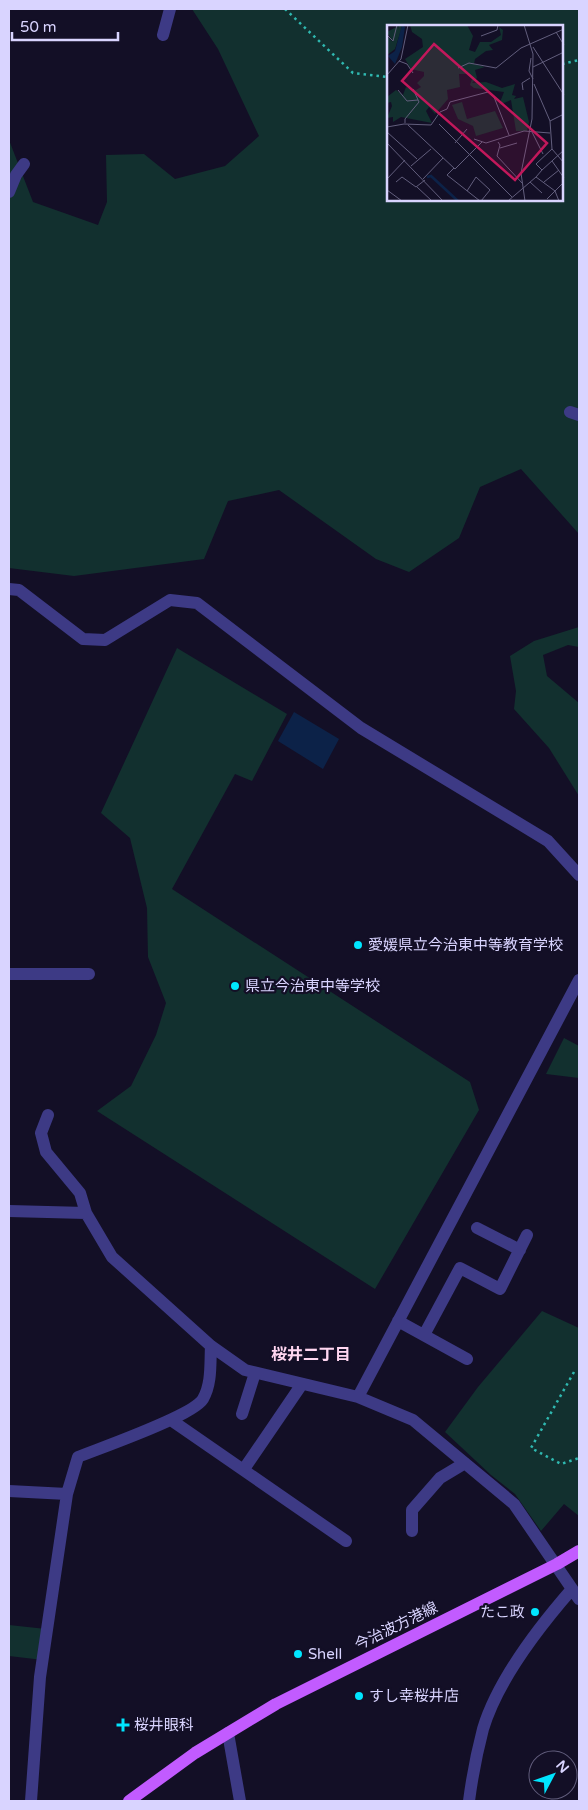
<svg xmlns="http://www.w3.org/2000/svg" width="588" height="1810" font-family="'Varela Round','Noto Sans JP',sans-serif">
<rect width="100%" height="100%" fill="#130f26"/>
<path fill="#12302f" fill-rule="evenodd" d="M 192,9 L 579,9 L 579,534 L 521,469 L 480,487 L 459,538 L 409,572 L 376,559 L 279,490 L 228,501 L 204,559 L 74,576 L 9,568 L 9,140 L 33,202 L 98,225 L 107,202 L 106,155 L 144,154 L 175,179 L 225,166 L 259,136 L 218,49 ZM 388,26 L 562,26 L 562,200 L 388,200 Z
M 579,627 L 579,647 L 568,645 L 543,655 L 547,676 L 579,703 L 579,796 L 549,748 L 514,709 L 516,691 L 510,656 L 534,641 Z
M 177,648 L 287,714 L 252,781 L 235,774 L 172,889 L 470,1082 L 479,1110 L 375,1289 L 97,1111 L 131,1086 L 156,1035 L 166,1003 L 148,957 L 147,908 L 130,838 L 101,813 Z
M 564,1038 L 579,1046 L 579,1078 L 546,1074 Z
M 542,1311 L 579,1328 L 579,1516 L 564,1504 L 541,1531 L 515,1494 L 491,1475 L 445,1432 L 478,1387 Z
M 9,1625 L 46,1629 L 43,1660 L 9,1656 Z"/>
<path fill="#0c2248" d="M 294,712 L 339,739 L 323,769 L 278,741 Z"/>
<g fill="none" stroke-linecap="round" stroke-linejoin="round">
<path stroke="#2fb8b0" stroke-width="2.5" stroke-dasharray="2.5 4" stroke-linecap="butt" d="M 285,9 L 353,73 L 388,77
M 562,64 L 579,60
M 574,1372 L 531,1448 L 561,1464 L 579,1458"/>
<path stroke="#3d3a85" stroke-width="12" d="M 163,35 L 170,9
M 9,192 L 16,175 L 24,164
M 570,412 L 579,415
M 9,589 L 19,590 L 83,639 L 105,640 L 170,600 L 197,603 L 361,728 L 548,841 L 579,875
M 9,974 L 89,974
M 48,1115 L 41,1133 L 46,1152 L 80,1193 L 86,1213 L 112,1257 L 211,1346 L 245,1370 L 358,1397 L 413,1420 L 514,1504 L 579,1599
M 9,1211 L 86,1213
M 477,1228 L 520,1250
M 398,1321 L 467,1359
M 424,1335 L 460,1268 L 500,1289 L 527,1235
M 358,1397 L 579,980
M 242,1414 L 255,1373
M 171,1420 L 346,1541
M 244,1469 L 302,1384
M 9,1491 L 67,1494
M 412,1531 L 412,1510 L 440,1478 L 465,1463
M 228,1733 L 240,1801
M 31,1801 L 40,1677 L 67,1494 L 78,1457 C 100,1448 193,1416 203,1399 C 212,1383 210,1364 211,1346
M 469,1801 C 472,1778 477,1752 483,1729 C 498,1679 538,1628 572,1589"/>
<path stroke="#c25bff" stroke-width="12" d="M 129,1801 L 195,1753 L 276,1704 L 557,1564 L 579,1551"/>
</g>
<g fill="#00e5ff" stroke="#130f26" stroke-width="2">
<circle cx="358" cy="945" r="5"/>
<circle cx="235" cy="986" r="5"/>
<circle cx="535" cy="1612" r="5"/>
<circle cx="298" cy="1654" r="5"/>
<circle cx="359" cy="1696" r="5"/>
<path d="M120.5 1717.5h5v5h5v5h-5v5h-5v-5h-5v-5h5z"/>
</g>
<g text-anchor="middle" stroke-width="4.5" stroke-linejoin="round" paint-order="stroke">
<g font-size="15" fill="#d9d4ff" stroke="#130f26" text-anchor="start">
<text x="368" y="950">愛媛県立今治東中等教育学校</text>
<text x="245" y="991">県立今治東中等学校</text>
<text x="525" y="1617" text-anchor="end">たこ政</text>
<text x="308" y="1659">Shell</text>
<text x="369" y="1701">すし幸桜井店</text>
<text x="134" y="1730">桜井眼科</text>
</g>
<g font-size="15" fill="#d9d4ff" stroke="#130f26">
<text transform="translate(396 1626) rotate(-26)" y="5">今治波方港線</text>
</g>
<g font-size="16" font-weight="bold" fill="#ffd6f0" stroke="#130f26">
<text x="311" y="1360">桜井二丁目</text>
</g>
</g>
<g transform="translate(387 25)">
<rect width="176" height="176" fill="#130f26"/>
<path d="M 12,0 L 15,0 L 14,5 L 8,24 L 0,30 L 0,11 L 6,17 L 0,7 L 11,1 L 11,4 ZM 23,0 L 80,0 L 86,11 L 82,25 L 88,27 L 93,17 L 104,17 L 114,10 L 112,2 L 116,5 L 115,15 L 102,20 L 106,25 L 99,26 L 88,34 L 87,39 L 98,42 L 88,45 L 90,53 L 85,58 L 99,57 L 115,63 L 128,59 L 125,70 L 129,71 L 127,74 L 136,72 L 142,97 L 140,106 L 129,106 L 124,75 L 112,80 L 117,67 L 87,63 L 83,60 L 85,54 L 80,49 L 72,49 L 73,62 L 60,65 L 61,74 L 48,89 L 42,82 L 39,86 L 45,98 L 14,92 L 6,97 L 6,92 L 0,93 L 5,81 L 4,77 L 0,78 L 0,72 L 9,65 L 16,70 L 19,62 L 29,65 L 34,62 L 30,58 L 37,51 L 37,47 L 24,44 L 18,34 L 36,22 L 35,14 L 25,7 ZM 75,77 L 80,94 L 108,86 L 116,103 L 89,111 L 86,101 L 71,94 L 65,80 Z" fill="#12302f"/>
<path d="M 15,0 L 18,2 L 15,22 L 8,39 L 1,31 L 8,26 Z" fill="#0c2248"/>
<path fill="none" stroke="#0c2248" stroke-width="2.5" d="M 40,152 L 44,151 L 71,176"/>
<path fill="none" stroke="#625e7d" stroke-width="1" d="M 137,0 L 146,29 L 145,94 L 134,148 L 138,176M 169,7 L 177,20M 0,10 L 6,16 L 10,0M 94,11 L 110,5 L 111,0M 146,22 L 177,70M 144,33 L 142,46 L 146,54M 12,36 L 20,39 L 26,48M 146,42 L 177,27M 71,43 L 82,38 L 109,43 L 134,23 L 177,4M 0,50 L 14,34 L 21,0M 147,59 L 163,96 L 165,124 L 177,138M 11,65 L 20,76 L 31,75M 136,65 L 135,58 L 143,53M 163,96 L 177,89M 18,98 L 18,94 L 32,77 L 26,64M 52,99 L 125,172M 21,100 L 68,144 L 95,117M 0,102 L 17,99 L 44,100 L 53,87 L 60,84 L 63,77 L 101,67 L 107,72 L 122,110M 0,107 L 30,134M 145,107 L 156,129M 87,114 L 99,118 L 137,106 L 163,108M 111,117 L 113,120 L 110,131 L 135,158M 0,118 L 56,176M 68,118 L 80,104M 113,123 L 130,118M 165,136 L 177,153M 24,141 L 44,124M 67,143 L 60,150 L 93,176M 155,145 L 177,125M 149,152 L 168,166 L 172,176M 0,154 L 18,135M 36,154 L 56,133M 9,157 L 15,152 L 29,162 L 38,155M 143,157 L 155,168M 157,157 L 172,145M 30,162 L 45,176M 0,165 L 15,176M 80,166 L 89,152 L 103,165 L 94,176M 160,174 L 177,157M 121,176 L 149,152 L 155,145 L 149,139 L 165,124"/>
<path fill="#c2185b" fill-opacity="0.15" stroke="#c2185b" stroke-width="2.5" d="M 47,19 L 160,118 L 128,155 L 15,56 Z"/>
<rect width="176" height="176" fill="none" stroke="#d9d4ff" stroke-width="2.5"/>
</g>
<rect width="588" height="1810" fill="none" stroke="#d9d4ff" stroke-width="20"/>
<g transform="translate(553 1775) rotate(49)"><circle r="24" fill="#130f26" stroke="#625e7d"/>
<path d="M0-4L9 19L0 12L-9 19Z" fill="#00e5ff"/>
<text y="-8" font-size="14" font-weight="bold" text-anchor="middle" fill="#d9d4ff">N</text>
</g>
<path d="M12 32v8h106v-8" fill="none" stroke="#d9d4ff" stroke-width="2.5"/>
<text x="20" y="32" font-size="15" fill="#d9d4ff" stroke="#130f26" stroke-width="4" paint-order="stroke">50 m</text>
</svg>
